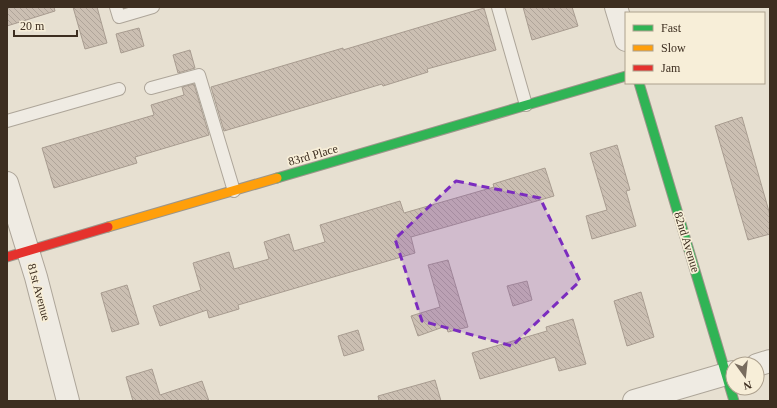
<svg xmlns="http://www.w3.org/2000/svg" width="777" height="408" font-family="Georgia,serif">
<defs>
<pattern id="building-back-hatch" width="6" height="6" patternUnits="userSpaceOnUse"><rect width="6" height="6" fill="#cbbfb2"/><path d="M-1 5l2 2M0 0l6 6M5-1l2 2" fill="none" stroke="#afa499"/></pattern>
</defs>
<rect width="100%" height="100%" fill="#e7e0d1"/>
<path fill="url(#building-back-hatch)" stroke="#a89c90" d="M 7,7 L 54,7 L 55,11 L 7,26 Z
M 73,7 L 97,7 L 107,43 L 85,49 Z
M 523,7 L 572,7 L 578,26 L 532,40 Z
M 484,8 L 496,50 L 427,69 L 428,72 L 383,86 L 382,84 L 224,131 L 211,87 L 343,48 L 343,50 Z
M 139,28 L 144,46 L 121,53 L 116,34 Z
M 190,50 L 195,68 L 178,73 L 173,55 Z
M 194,84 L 209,135 L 135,157 L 137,163 L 54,188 L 42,148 L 154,115 L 151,105 L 184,95 L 182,87 Z
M 742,117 L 770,215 L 770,234 L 748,240 L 715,126 Z
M 617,145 L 630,190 L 626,191 L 636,226 L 592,239 L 586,216 L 607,210 L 590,153 Z
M 545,168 L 554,196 L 411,237 L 415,253 L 238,305 L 239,309 L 209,318 L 207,310 L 160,326 L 153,306 L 201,290 L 193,263 L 229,252 L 234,269 L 269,259 L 264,242 L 289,234 L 294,251 L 325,242 L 320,225 L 400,201 L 404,213 L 494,187 L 493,184 Z
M 448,260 L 468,327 L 448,332 L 446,326 L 418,336 L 411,316 L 440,307 L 428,265 Z
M 527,281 L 532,300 L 513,306 L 507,286 Z
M 127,285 L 139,324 L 112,332 L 101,293 Z
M 641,292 L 654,337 L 627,346 L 614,301 Z
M 573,319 L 586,364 L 559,371 L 555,357 L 480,379 L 472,353 L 547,331 L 546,327 Z
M 358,330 L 364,350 L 344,356 L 338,336 Z
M 152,369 L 160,395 L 202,381 L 209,401 L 133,401 L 126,377 Z
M 435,380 L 441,401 L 379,401 L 378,396 Z"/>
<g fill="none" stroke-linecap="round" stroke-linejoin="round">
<g stroke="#ada599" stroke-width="14">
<path id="lane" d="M 116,7 L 119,17 L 153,7
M 498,7 L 526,105
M 151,88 L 199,75 L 234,191
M 7,121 L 119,89"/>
</g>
<g stroke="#ada599" stroke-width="24">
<path id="street" d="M 616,7 L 626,40
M 7,183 L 36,277 L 68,401
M 757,365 L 770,361
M 634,401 L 733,372"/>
</g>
<g stroke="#9c958a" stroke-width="11">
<path id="fast" d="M 639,83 L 734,401
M 277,178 L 626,76"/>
</g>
<g stroke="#9c958a" stroke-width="11">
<path id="slow" d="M 108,227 L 277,178"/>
</g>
<g stroke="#9c958a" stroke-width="11">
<path id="jam" d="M 7,257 L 108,227"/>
</g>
<use href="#lane" stroke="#efebe3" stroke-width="12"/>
<use href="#street" stroke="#efebe3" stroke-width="22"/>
<use href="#fast" stroke="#30b455" stroke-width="9"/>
<use href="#slow" stroke="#ff9f0a" stroke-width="9"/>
<use href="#jam" stroke="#e5322d" stroke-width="9"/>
</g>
<path fill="#7b2cbf" fill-opacity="0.2" stroke="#7b2cbf" stroke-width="3" stroke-dasharray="8 5" stroke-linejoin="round" d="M 456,181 L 540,198 L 580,281 L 512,346 L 422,321 L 395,239 Z"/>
<g text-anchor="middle" stroke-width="3.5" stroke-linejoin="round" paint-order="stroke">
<g font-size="12" fill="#3d2e20" stroke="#f7eed8">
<text transform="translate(313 155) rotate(-16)" y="4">83rd Place</text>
<text transform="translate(687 242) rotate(73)" y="4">82nd Avenue</text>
<text transform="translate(39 292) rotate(75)" y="4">81st Avenue</text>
</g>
</g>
<rect width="777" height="408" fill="none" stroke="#3d2e20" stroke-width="16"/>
<rect x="625" y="12" width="140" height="72" fill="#f7eed8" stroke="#ada18e"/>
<rect x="633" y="25" width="20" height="6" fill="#30b455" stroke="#ada18e"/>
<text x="661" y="32" font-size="12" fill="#3d2e20">Fast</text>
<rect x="633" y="45" width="20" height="6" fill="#ff9f0a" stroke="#ada18e"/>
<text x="661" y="52" font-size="12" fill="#3d2e20">Slow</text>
<rect x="633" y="65" width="20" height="6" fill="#e5322d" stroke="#ada18e"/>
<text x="661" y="72" font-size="12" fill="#3d2e20">Jam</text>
<g transform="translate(745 376) rotate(165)"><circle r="19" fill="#f7eed8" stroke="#ada18e"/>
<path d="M0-3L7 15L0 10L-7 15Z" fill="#786c5e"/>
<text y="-6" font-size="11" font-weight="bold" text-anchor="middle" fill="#3d2e20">N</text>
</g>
<path d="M14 30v6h63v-6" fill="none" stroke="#3d2e20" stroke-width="2"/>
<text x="20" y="30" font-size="12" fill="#3d2e20" stroke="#f7eed8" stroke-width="3" paint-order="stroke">20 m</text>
</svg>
